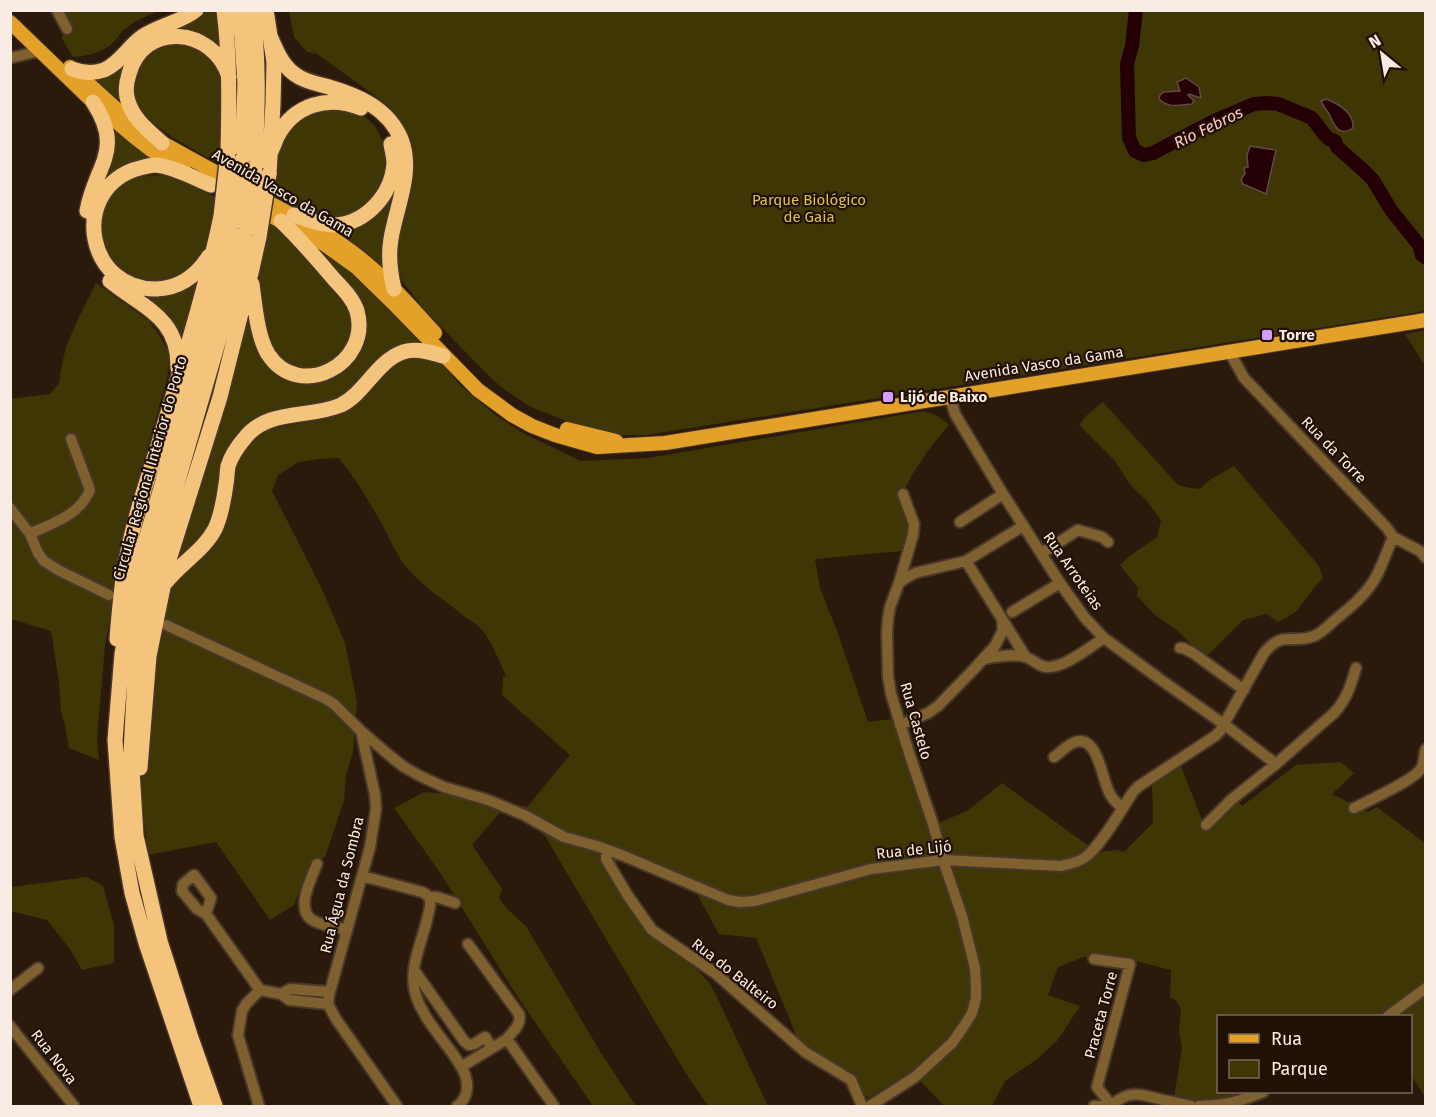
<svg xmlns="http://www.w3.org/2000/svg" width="1436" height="1117" font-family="'Fira Sans',sans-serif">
<rect width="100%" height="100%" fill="#2b190c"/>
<path fill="#3f3605" d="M 62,11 L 158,11 C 147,16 134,21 125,29 C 120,33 117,39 113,43 C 102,53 87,56 73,57 L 61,37 L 71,29 Z
M 203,11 L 219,11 L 224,55 L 197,36 L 138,49 L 125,110 L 89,76 Z
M 289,11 L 1425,11 L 1425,311 L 647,435 L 620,435 L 576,425 L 529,406 L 502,388 L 480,367 L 423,308 L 403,282 L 396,262 L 409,143 L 399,118 L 385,103 L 317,54 L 307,52 L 294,37 Z
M 174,43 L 191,45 L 207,53 L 217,66 L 224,82 L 220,165 L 172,137 L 149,120 L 136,105 L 133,80 L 141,62 L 155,47 Z
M 336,106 C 349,110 364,114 373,124 C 376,127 378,132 380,136 C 397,167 383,198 353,213 C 346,217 335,220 327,219 C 308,217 289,204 272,195 L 279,148 L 299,116 Z
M 109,122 L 160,160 L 102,187 Z
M 163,175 L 184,181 L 215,197 C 215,235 204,275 161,282 C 148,284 133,281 122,273 C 111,266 107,255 103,243 C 102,237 99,231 98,225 C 98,221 100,216 101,212 C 110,181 134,176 163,175 Z
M 397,179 L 388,221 L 383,267 L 367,253 L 328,227 L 342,227 Z
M 270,222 L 284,233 L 350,305 L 354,324 L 352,339 L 343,354 L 328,366 L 311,369 L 294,367 L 279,357 L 270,345 L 262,316 L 257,285 L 259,261 Z
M 310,241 L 349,267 L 425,343 L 338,398 L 324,404 L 247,426 L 235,438 L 227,453 L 209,530 L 175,565 L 249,302 L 268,361 L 322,378 L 364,334 Z
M 200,274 L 181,350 L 131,289 Z
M 96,283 L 149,321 L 161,338 L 170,356 L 167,379 L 123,534 L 116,584 L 105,646 L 97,738 L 99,760 L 69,748 L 65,725 L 61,712 L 59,682 L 51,631 L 11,619 L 10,399 L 50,394 L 59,383 L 61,369 L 66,347 L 78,319 Z
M 1425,330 L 1426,330 L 1425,366 L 1405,334 Z
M 417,354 L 442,363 L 460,385 L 494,414 L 523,433 L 581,461 L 648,458 L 924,411 L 938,416 L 949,425 C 930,446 909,476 899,502 L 909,528 L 902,551 L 815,559 L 820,588 L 837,631 L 868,722 L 893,719 L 931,826 L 967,811 L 1002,783 L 1097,852 L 1118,850 L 1124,852 L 1153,823 L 1152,780 L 1181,766 L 1205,828 L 1235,798 L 1242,806 L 1296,765 L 1341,762 L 1354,773 L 1332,794 L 1368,812 L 1377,807 L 1425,843 L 1425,1097 L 1411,1075 L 1410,1016 L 1218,1016 L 1218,1092 L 1261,1092 L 1234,1106 L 1167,1106 L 1174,1097 L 1182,1048 L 1179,1031 L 1181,1010 L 1176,1000 L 1170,998 L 1171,970 L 1135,961 L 1084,957 L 1058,967 L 1048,995 L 1080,1006 L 1057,1041 L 1036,1060 L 1005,1081 L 992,1106 L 944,1106 L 912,1072 L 868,1098 L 853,1080 L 800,1044 L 756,938 L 719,934 L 697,894 L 624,860 L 609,864 L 651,934 L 669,950 L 694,967 L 709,982 L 715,993 L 768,1106 L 708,1106 L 685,1072 L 545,836 L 507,804 L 472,845 L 502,889 L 499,898 L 506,908 L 526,926 L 601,1053 L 636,1106 L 593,1106 L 517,996 L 441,874 L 394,808 L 424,792 L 484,797 L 527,807 L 570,755 L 502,695 L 503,677 L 506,676 C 499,661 493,644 483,631 C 479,625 471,621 465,617 C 445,600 423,587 406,567 C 395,552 388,535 379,519 C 367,498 354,477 339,458 L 319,459 L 299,462 L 278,475 L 272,491 L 322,589 L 345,643 L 357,702 L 353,752 L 346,775 L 344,801 L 325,857 L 309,867 L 294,905 L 270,920 L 216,842 L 148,855 L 140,782 L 144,710 L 166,584 L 211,545 L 234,456 L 255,436 L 270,429 L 322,419 L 344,411 L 390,363 Z
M 1103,402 L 1178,485 L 1190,488 L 1200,489 L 1211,479 L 1234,466 L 1319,566 L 1323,578 L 1313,589 L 1296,612 L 1278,622 L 1267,614 L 1243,620 L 1205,658 L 1177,630 L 1156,616 L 1137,596 L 1138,588 L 1120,565 L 1131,555 L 1157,537 L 1161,520 L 1147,501 L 1131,486 L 1115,461 L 1079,425 L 1087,415 Z
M 87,877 L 103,886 L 114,925 L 114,963 L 82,970 L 69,948 L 47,920 L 11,911 L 11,887 Z"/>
<path fill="#240006" stroke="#644749" stroke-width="1.5" d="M 1186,78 L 1199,87 L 1201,98 L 1189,94 L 1188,95 L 1194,101 L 1192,104 C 1179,105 1170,109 1159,99 L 1160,95 L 1164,92 L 1180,91 L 1177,82 Z
M 1326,99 C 1339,104 1354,113 1353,128 C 1338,138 1334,124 1329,114 C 1326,109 1323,106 1321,101 Z
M 1250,146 L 1276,150 L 1266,194 L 1243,184 L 1241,180 L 1245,173 L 1244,168 L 1248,167 L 1247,155 Z"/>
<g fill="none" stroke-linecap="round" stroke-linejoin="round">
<path stroke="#240006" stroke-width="14" d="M 1136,10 L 1132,46 L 1127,64 L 1129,138 L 1135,151 L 1144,155 L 1153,153 L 1212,122 L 1254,104 L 1266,103 L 1278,104 L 1312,118 L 1324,134 L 1329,139 L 1335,141 L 1337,147 L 1363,170 L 1373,180 L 1391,210 L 1419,245 L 1422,255 L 1426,258"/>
<g stroke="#48372a" stroke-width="14">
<path id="minor" d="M 57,10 L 67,29
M 10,58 L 40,51
M 1229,351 L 1244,378 L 1387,528 L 1393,537 L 1420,551 L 1426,558
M 950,397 L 955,414 L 1003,494 L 1060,583 L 1085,618 L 1104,638 L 1161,680 L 1225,725 L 1276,764
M 10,508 L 30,534 L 38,553 L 44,561 L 58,570 L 109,595
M 960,522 L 1003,494
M 30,534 C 54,522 79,516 90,490 L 71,439
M 1042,553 L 1078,530 L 1102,537 L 1108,542
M 966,561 L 1025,656
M 899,583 L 913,535 L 914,524 L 903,494
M 1012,612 L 1060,583
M 166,625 L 326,699 L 334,704 L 361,731 L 389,755 L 404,767 L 420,776 L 444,787 L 488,800 L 524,815 L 564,837 L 597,846 L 624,856 L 728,900 L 740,902 L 755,901 L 871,869 L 943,860 L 1061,866 C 1069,864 1077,863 1084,858 C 1099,849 1122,809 1133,792 L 1139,786 L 1215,736 L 1220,731 L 1264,653 C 1284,629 1291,645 1314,636 C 1322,633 1329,625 1336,619 C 1351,607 1368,593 1377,575 C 1383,563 1388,549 1393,537
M 1180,648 L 1183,648 L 1193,653 L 1244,690
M 983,659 C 995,657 1014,653 1025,657 C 1033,659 1038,666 1046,667 C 1063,669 1090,647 1104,638
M 900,725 L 928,713 L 938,706 L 973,670 L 995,646 L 1003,630 L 1002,619
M 361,731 L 375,795 L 376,809 L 370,847 L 329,995 L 328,1004 L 336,1019 L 397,1106
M 1054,757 C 1060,753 1066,746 1073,743 C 1098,731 1102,781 1110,794 C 1113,800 1118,804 1122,808
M 1354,808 C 1368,801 1417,779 1422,767 C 1425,761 1423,755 1426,749
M 1206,825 L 1231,800 L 1276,764 L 1334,713 C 1347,699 1351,685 1356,668
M 607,850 L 606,859 L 628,896 L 652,930 L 715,973 L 805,1052 L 851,1080 L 862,1106
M 317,864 C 311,879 294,911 314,921 C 324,926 337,927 347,930
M 362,876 L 422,892 C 426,894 430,896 430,901 C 431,906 429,911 428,915 C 423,942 407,968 416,996 C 423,1017 440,1036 453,1054 C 458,1062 464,1069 466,1078 C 469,1089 466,1100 457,1106
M 429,897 L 437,897 L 455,903
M 206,914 L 197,909 L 182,891 L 183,884 L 194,875 L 211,898 L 206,914 L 260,990 L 281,994 L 289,1000 L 328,1004
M 468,944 L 519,1014 C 522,1024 513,1031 507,1039
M 1094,959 L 1130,964 L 1097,1087 L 1112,1106
M 414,970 L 464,1041 L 469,1045 L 474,1044 L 485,1037 L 492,1048
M 10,990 L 38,968
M 281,994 L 290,989 L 330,992
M 1388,1016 L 1426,988
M 10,1026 L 74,1106
M 461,1067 L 507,1039 L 554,1106
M 259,1106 L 238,1035 L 242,1011 L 246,1004 L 260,990
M 870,1106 L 915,1077 L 952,1043 L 964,1026 L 972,1013 L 976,998 L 976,985 L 975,968 L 962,916 L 943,860 L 933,824 L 910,756 L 891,694 L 888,676 L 887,632 L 888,619 L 890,607 L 899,583 L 906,578 L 915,573 L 966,561 L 1023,526
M 1094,1106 L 1112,1106
M 1111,1106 C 1128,1089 1142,1094 1163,1100 C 1173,1102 1182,1104 1191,1106
M 1199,1106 C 1221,1106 1243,1101 1263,1092"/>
</g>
<g stroke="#48372a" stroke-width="16">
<path id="major" d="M 10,22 L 93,102 L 133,136 L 151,150 L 184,169
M 70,67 L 134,125 L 148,135 L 233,182
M 257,196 C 292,215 329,233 360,258 C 388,280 411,307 435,333
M 254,207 L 324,244 L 356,267 L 396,306 L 478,390 L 512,415 L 532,426 L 555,435 L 597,447 L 665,443 L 1426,320
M 567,429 L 616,441"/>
</g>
<g stroke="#48372a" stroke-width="18">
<path id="highway" d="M 224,10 C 230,58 229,105 228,153
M 237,10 L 242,37 L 245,84 L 242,160
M 252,10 C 260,63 257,114 255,167
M 266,10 L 274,62 L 273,104 L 269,174
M 270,36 C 277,52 283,68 299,77 C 307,82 319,84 329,87 C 359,96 388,108 401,139 C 414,172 396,207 391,239 C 388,256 390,272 394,289
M 72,69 C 83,73 93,74 104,70 C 119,64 129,46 142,37 C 159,25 180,23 196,10
M 162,143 C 149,131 133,119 128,101 C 125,92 126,83 129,74 C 143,21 213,26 229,77
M 270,154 C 272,149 275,143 277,137 C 294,104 328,95 361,108
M 87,211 C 95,165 125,151 93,102
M 294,215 C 307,220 321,225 335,225 C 367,223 392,194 394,163 C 394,157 392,150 391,144
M 209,256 C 197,275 180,288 157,289 C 88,291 69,195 133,170 C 140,168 149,165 156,165 C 175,167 194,178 211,185
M 110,281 C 143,308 179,317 178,368
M 252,284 C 255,305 257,336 268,354 C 299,402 372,364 357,311 C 353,298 342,288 333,278 C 316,258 300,239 281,221
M 166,582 C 181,563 204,550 215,529 C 221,516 224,499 226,484 C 227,479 227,472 228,466 C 231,457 238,446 244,439 C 267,408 309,419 341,405 C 365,393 377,361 403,352 C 417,348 430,352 443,356
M 117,639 C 119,613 121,587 126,561 C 133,522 146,484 158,446 C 180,371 205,293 221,216
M 140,768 L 149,656 L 168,563 L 220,397 L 251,273 L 259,237
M 201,1106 L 146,943 L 132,893 L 122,837 L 115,740 L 122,654 L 140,560 L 218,292 L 233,223
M 215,1106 L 191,1038 L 160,941 L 136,836 L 131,753 L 136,657 L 154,563 L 232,294 L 246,230"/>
</g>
<use href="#minor" stroke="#7f602f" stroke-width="10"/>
<use href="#major" stroke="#e4a12a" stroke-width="14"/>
<use href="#highway" stroke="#f4c47d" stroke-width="15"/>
<g stroke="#48372a" stroke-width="18" stroke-linecap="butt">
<path id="highway-bridge" d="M 221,216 L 228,153
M 233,223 L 242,160
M 246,230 L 255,167
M 259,237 L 269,174"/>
</g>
<use href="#highway-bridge" stroke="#f4c47d" stroke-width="15"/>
</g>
<g fill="#d29dfd" stroke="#211004" stroke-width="2">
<rect x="1261" y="329" width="12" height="12" rx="3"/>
<rect x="882" y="391" width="12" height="12" rx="3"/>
</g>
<g text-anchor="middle" stroke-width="4.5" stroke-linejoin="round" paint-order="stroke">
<g font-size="15" fill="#f9ece4" stroke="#211004">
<text transform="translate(283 193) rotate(30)" y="5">Avenida Vasco da Gama</text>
<text transform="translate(1044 364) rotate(-9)" y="5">Avenida Vasco da Gama</text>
<text transform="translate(1334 450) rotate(46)" y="5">Rua da Torre</text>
<text transform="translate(150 468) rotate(-74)" y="5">Circular Regional Interior do Porto</text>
<text transform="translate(1073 571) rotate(55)" y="5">Rua Arroteias</text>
<text transform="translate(916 721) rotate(74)" y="5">Rua Castelo</text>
<text transform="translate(914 850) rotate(-6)" y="5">Rua de Lijó</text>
<text transform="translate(342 885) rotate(-76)" y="5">Rua Água da Sombra</text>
<text transform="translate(735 974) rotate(38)" y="5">Rua do Balteiro</text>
<text transform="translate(1101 1015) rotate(-75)" y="5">Praceta Torre</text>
<text transform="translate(54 1057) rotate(52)" y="5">Rua Nova</text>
</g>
<g font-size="15" fill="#dec448" stroke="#211004">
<text x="809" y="205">Parque Biológico<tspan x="809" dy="17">de Gaia</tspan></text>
</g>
<g font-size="15" font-weight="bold" fill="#f9ece4" stroke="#211004" text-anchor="start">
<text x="1279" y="340">Torre</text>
<text x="900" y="402">Lijó de Baixo</text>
</g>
<g font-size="16" font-style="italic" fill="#f9c7cb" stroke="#211004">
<text transform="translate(1208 127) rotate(-26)" y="6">Rio Febros</text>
</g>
</g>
<rect width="1436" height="1117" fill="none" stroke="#f9ece4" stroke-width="24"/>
<rect x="1217" y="1015" width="195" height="78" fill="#211004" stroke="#77685e" stroke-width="1.5"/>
<rect x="1229" y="1034" width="30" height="9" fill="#e4a12a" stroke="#77685e" stroke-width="1.5"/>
<text x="1271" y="1045" font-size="18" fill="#f9ece4">Rua</text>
<rect x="1229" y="1060" width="30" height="18" fill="#3f3605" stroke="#77685e" stroke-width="1.5"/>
<text x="1271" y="1075" font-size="18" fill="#f9ece4">Parque</text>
<g transform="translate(1382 54) rotate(330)" stroke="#211004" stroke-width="4.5" paint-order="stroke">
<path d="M0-4.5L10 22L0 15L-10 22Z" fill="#f9ece4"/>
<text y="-9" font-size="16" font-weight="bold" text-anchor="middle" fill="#f9ece4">N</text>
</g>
</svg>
